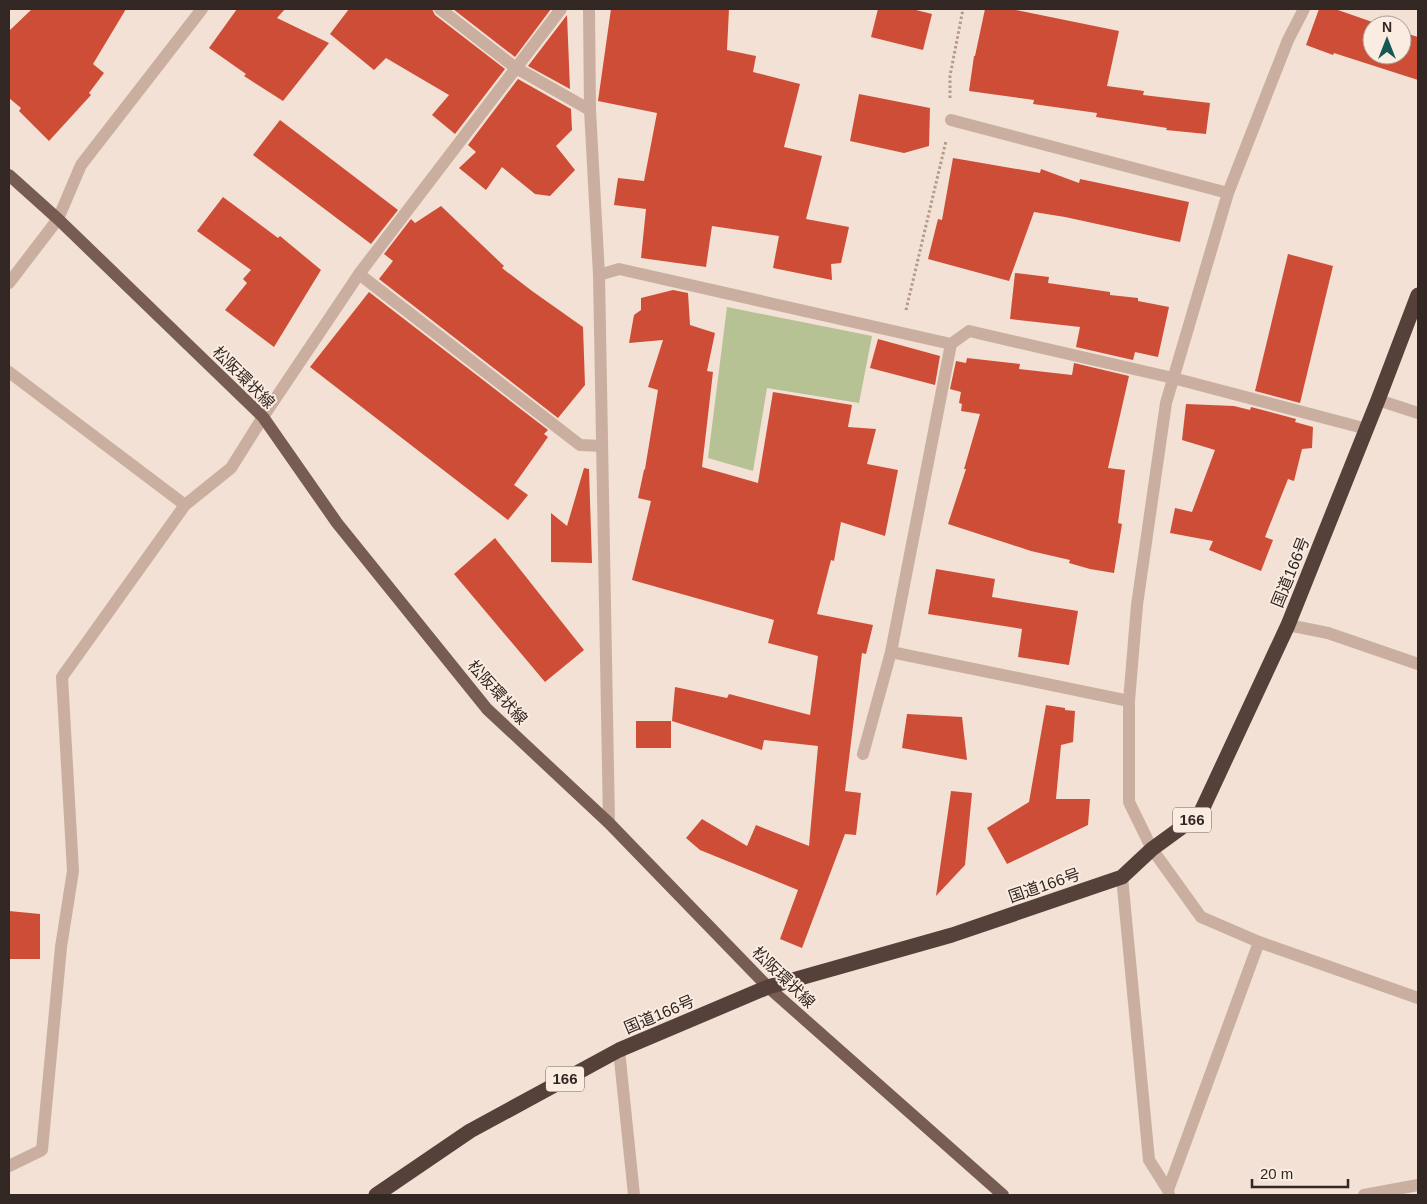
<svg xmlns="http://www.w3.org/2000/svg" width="1427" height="1204" font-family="Helvetica,'Noto Sans JP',sans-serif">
<rect width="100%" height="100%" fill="#f2e1d4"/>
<path fill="#b6c194" d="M 727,307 L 872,336 L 859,403 L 767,388 L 753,471 L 708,458 Z"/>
<path fill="#ce4d36" d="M 32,9 L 126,9 L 93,64 L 104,73 L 89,93 L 91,95 L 49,141 L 19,111 L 21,108 L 9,98 L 9,31 Z
M 237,9 L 285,9 L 277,18 L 329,43 L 283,101 L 244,76 L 246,74 L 209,48 Z
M 349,9 L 432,9 L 435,15 L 505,69 L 455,134 L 432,115 L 449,95 L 386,58 L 374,70 L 330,34 Z
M 453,9 L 551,9 L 515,57 Z
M 611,9 L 729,9 L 727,50 L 756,56 L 753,72 L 800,84 L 784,147 L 822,156 L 806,219 L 849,227 L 841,263 L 831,264 L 832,280 L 773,268 L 779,236 L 712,226 L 706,267 L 641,258 L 646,209 L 614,205 L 618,178 L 644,181 L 657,113 L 598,101 Z
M 878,9 L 912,9 L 932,14 L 923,50 L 871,37 Z
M 985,9 L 1011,9 L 1119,31 L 1107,86 L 1144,91 L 1143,95 L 1210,103 L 1206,134 L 1166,130 L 1167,128 L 1096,117 L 1097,113 L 1033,104 L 1034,100 L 969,91 L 974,56 L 975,56 Z
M 1319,9 L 1335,9 L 1381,25 L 1372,25 L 1372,55 L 1402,55 L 1402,32 L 1418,37 L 1418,80 L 1334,53 L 1333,55 L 1306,45 Z
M 567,15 L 570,89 L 528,66 Z
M 518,79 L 571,109 L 572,130 L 556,146 L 575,170 L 550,196 L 535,194 L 502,167 L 486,190 L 459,168 L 476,152 L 468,145 Z
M 859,94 L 930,108 L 929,146 L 904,153 L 850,141 Z
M 280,120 L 398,210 L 371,244 L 253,155 Z
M 953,158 L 1040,173 L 1041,169 L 1079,183 L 1080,179 L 1189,202 L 1180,242 L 1065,217 L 1034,212 L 1009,281 L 928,259 L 938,219 L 942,220 Z
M 223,197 L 278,238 L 280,236 L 321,270 L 274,347 L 225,310 L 247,283 L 243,279 L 251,270 L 197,231 Z
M 441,206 L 504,266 L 502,268 L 532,291 L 583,327 L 585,385 L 558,418 L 379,279 L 393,261 L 384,254 L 411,219 L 415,223 Z
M 1288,254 L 1333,266 L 1300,403 L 1255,391 Z
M 1015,273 L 1049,277 L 1048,283 L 1110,292 L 1110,295 L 1138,298 L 1138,301 L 1169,307 L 1158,357 L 1135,352 L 1133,360 L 1076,347 L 1080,327 L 1010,319 Z
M 673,290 L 688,293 L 690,325 L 715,333 L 707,371 L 713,372 L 702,467 L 758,483 L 773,392 L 852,405 L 848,427 L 876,429 L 867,464 L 898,470 L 885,536 L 841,522 L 834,561 L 831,560 L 817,614 L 873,625 L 866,654 L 862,653 L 845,791 L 861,793 L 856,835 L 845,834 L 802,948 L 780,939 L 798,890 L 700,850 L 686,838 L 702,819 L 747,846 L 756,825 L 809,846 L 818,746 L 764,740 L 762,750 L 672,721 L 675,687 L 727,698 L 729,694 L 810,715 L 818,656 L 768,643 L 774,620 L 632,580 L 651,501 L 638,498 L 644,470 L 645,469 L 658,390 L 648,387 L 663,340 L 629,343 L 634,315 L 641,310 L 641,298 Z
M 369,292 L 548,430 L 544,434 L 548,437 L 514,485 L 528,495 L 508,520 L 310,367 Z
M 878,339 L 940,356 L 935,385 L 870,368 Z
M 967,358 L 1020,364 L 1019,369 L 1072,375 L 1074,363 L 1129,376 L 1108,468 L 1125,470 L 1118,523 L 1122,524 L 1114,573 L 1090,569 L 1069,563 L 1070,560 L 1031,551 L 948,524 L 966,469 L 964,469 L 980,414 L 961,411 L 962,404 L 959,403 L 961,392 L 950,389 L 956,361 L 966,363 Z
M 1186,404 L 1234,406 L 1250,410 L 1251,407 L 1296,419 L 1295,422 L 1313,427 L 1312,448 L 1302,449 L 1294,481 L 1288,479 L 1265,537 L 1273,540 L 1261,571 L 1209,550 L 1213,541 L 1170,533 L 1175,508 L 1192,512 L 1215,450 L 1182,440 Z
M 584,468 L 589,469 L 592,563 L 551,562 L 551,513 L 567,526 Z
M 495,538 L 584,650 L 545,682 L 454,574 Z
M 936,569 L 995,579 L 992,597 L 1078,611 L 1069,665 L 1018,657 L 1022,629 L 928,614 Z
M 1046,705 L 1065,708 L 1065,710 L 1075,711 L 1073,742 L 1061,745 L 1056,799 L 1090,799 L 1088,825 L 1007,864 L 987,828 L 1029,802 Z
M 907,714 L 962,717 L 967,760 L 902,748 Z
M 636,721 L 671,721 L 671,748 L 636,748 Z
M 951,791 L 972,793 L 965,865 L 936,896 Z
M 9,911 L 40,914 L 40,959 L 9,959 Z"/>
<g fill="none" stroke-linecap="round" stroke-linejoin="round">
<path stroke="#b6998a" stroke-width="3" stroke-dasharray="2.5 2.5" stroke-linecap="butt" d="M 950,98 L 950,76 L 963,9
M 906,310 L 946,141"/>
<path stroke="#caafa0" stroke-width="12" d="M 440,9 L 516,68 L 590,110
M 589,9 L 590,110 L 599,275 L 609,823
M 1304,9 L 1288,40 L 1228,193 L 1166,403 L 1137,605 L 1129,701 L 1129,802 L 1152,849 L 1201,917 L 1259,942 L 1418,998
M 951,120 L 1228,193
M 359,274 L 580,445 L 602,446
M 599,275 L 619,269 L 951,344 L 891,652 L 1129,701
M 9,283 L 58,219 L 81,165 L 202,9
M 951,344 L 969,331 L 1173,378 L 1367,429
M 9,372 L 185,505
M 1378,400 L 1418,413
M 1288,625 L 1328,633 L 1418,664
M 863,754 L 891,652
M 1122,877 L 1149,1160 L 1168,1190 L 1169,1195
M 619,1050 L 634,1195
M 9,1166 L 42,1150 L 61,947 L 73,871 L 62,677 L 185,505 L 231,468 L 263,417 L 359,274 L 561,9
M 1168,1190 L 1259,942
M 1364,1195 L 1418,1185"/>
<path stroke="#765c53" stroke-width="12" d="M 9,175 L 58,219 L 263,417 L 337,523 L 487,709 L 609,823 L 768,987 L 1003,1195"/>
<path stroke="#55403a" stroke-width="15" d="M 376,1195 L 470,1131 L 619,1050 L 768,987 L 952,935 L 1122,877 L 1152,849 L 1200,814 L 1288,625 L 1378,400 L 1418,295"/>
</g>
<g text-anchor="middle" stroke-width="4" stroke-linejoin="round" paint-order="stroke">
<g fill="#faece0" stroke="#6f625c" stroke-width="1">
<rect x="1173" y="807.5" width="38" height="25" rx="4"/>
<rect x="546" y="1066.5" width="38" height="25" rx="4"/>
</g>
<g font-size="15" font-weight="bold" fill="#332724">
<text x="1192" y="825">166</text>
<text x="565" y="1084">166</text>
</g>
<g font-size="16" fill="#332724" stroke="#faece0">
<text transform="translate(244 377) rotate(45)" y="6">松阪環状線</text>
<text transform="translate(1290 572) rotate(-68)" y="6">国道166号</text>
<text transform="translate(498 692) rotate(48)" y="6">松阪環状線</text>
<text transform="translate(1044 885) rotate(-19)" y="6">国道166号</text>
<text transform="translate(784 977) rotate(44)" y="6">松阪環状線</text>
<text transform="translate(659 1014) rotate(-23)" y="6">国道166号</text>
</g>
</g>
<rect width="1427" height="1204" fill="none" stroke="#332724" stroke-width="20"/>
<g transform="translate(1387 40)"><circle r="24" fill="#faece0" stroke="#aa9d95"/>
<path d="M0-4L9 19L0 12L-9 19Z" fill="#175755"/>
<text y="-8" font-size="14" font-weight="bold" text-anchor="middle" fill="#332724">N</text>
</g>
<path d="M1252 1179v8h96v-8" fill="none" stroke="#332724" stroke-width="2.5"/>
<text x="1260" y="1179" font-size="15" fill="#332724" stroke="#faece0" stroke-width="4" paint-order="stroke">20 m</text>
</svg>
